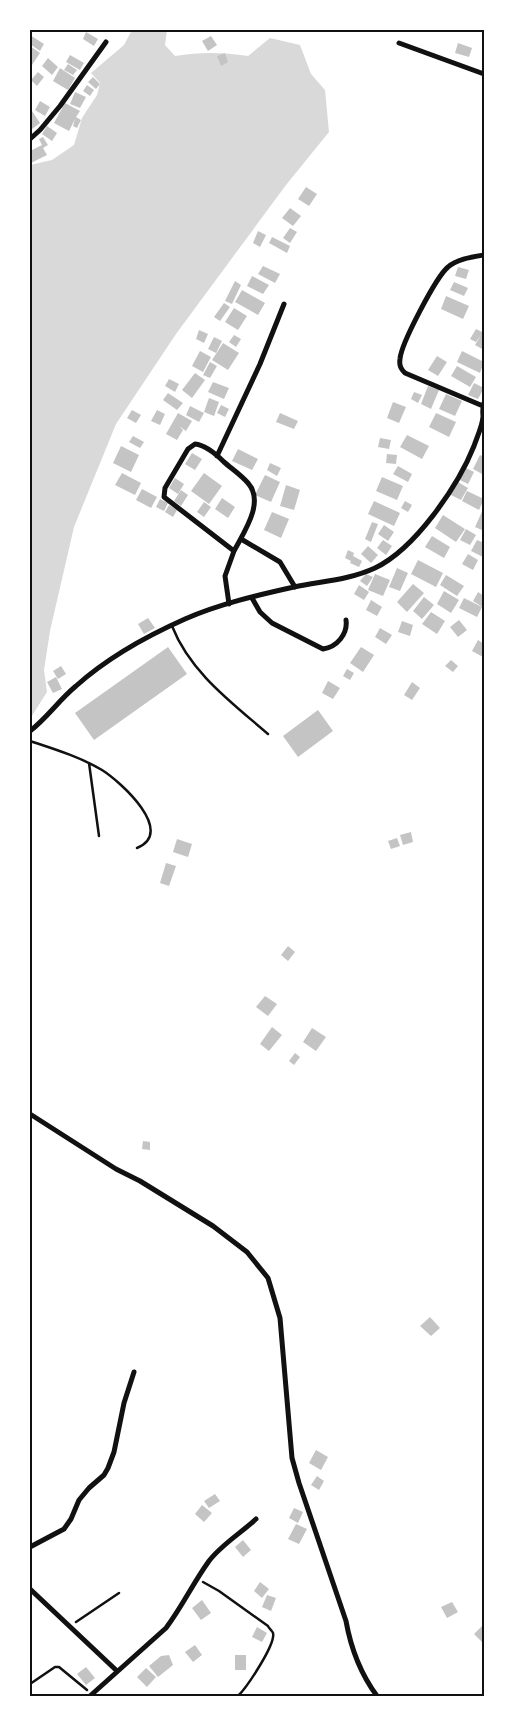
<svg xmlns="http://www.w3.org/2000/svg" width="514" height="1726" font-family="'Alegreya Sans',sans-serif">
<rect width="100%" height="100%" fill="#fff"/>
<path fill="#d9d9d9" d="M 132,30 L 167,30 L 165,45 L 175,56 C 200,52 222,52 248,56 L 270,38 L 300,45 L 311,74 L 325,90 L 329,132 L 286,185 L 176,334 L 116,424 L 74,527 L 50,631 L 44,670 L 47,692 L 30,719 L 30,165 L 52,160 L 74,145 L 82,118 L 97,95 L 100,83 L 91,73 L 124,45 Z"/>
<path fill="#c4c4c4" d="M 86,32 L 98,39 L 94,46 L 83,39 Z
M 30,35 L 44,44 L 40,51 L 30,44 Z
M 211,36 L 217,45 L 208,51 L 202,41 Z
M 458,43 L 472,48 L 469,57 L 455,53 Z
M 30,46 L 40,53 L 32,65 L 30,64 Z
M 225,53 L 228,62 L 221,66 L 217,56 Z
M 70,55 L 84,63 L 80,70 L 66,62 Z
M 48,58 L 58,67 L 52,75 L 42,66 Z
M 68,64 L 77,70 L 73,75 L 64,70 Z
M 60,68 L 75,78 L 68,90 L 53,81 Z
M 38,72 L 44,77 L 37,86 L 31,80 Z
M 93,77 L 100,84 L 96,89 L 88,82 Z
M 87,85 L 94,90 L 90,96 L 83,91 Z
M 75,92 L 86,97 L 80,108 L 70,104 Z
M 40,101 L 50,107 L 45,116 L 35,110 Z
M 65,103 L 80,111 L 76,117 L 81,120 L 77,128 L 73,126 L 75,119 L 69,131 L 54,123 Z
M 32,111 L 40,123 L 32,129 L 30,127 L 30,113 Z
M 47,126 L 57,133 L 52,141 L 42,134 Z
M 43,137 L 48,145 L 43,148 L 47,155 L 31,163 L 30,151 L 42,145 L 39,139 Z
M 306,187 L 317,194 L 309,206 L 298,199 Z
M 290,208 L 301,216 L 293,226 L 282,218 Z
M 290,228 L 297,232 L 290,243 L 283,238 Z
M 258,231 L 266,235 L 260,247 L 253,243 Z
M 272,237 L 290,246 L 287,253 L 269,243 Z
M 263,266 L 280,274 L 275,283 L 258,274 Z
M 458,267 L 469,270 L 466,279 L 455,276 Z
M 252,276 L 269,285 L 263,294 L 247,286 Z
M 235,281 L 241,285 L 232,304 L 225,301 Z
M 454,282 L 468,288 L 464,296 L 450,290 Z
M 242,290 L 265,303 L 258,315 L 235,302 Z
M 446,296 L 469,306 L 463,319 L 441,309 Z
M 224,303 L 230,307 L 220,321 L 214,317 Z
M 234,308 L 247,316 L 238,330 L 225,322 Z
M 476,329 L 484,333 L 484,350 L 475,345 L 481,335 L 476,342 L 470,339 Z
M 199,330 L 208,334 L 204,343 L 196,339 Z
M 234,335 L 241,339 L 236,347 L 229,342 Z
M 214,337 L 222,341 L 216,353 L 208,349 Z
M 223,343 L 239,353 L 228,370 L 212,360 Z
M 200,351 L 211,357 L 203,372 L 192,366 Z
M 462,351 L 484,362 L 480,373 L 457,362 Z
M 437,356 L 447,362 L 438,376 L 428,370 Z
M 210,362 L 217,366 L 210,378 L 203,375 Z
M 457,366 L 476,377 L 470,387 L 451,376 Z
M 195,373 L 205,380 L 192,398 L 182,390 Z
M 169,379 L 179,384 L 175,392 L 165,386 Z
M 213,382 L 229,388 L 224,399 L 208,392 Z
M 474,383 L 484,388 L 478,399 L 468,395 Z
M 428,386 L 439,390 L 431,409 L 421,404 Z
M 414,392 L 422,395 L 418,403 L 411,399 Z
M 168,393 L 183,403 L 177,410 L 163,400 Z
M 446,394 L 462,401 L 455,416 L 439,409 Z
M 209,398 L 219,402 L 214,416 L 204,412 Z
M 393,402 L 406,407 L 399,423 L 387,418 Z
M 221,405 L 229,409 L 225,417 L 217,413 Z
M 190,406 L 204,413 L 199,422 L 186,415 Z
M 132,410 L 141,415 L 136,423 L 127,418 Z
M 157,410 L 165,414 L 160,425 L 151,421 Z
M 178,413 L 192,421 L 186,431 L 179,426 L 183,430 L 177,440 L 166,434 Z
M 280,413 L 298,421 L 294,429 L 276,422 Z
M 436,413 L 456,422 L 449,437 L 429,427 Z
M 407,435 L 429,446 L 422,459 L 400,447 Z
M 133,436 L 144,442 L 140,448 L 129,442 Z
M 380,438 L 391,440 L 389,449 L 378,447 Z
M 121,446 L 139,455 L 131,472 L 113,463 Z
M 238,449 L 258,459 L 252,470 L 232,461 Z
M 192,453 L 202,459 L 195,470 L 185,464 Z
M 387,454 L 397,455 L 396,464 L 386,463 Z
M 480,455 L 484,457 L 484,475 L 473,469 Z
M 270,463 L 281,468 L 277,476 L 267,470 Z
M 398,466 L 412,474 L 408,482 L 393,474 Z
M 466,468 L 474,472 L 468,484 L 460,480 Z
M 122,473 L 141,483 L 135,495 L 115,485 Z
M 204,473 L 222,486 L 209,504 L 191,491 Z
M 265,475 L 280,482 L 271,502 L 255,495 Z
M 382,477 L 403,486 L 397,500 L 376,491 Z
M 175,478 L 184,484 L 178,494 L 169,488 Z
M 458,482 L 468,488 L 461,500 L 451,495 Z
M 286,485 L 300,490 L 294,510 L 280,506 Z
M 142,489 L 157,497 L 151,508 L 136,500 Z
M 181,490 L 188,495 L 181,506 L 174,501 Z
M 467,491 L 484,499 L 479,510 L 462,501 Z
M 222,498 L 235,507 L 228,518 L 215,509 Z
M 160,499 L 168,503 L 164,511 L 156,507 Z
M 374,501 L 400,513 L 394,526 L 368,514 Z
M 405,501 L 412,505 L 408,512 L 401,508 Z
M 204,502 L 211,507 L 204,517 L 197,512 Z
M 169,505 L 177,510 L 173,517 L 165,512 Z
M 484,507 L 484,531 L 475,527 Z
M 272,512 L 289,519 L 281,538 L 264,530 Z
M 443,515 L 465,529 L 456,542 L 435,528 Z
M 372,522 L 378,524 L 371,542 L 365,539 Z
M 384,525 L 394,532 L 388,541 L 378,534 Z
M 466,529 L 476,535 L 470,545 L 460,540 Z
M 432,536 L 450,547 L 444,558 L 425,547 Z
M 383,540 L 392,546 L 386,555 L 377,548 Z
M 477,540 L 484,543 L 483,557 L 471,551 Z
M 368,546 L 378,555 L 371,563 L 361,554 Z
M 348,550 L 354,553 L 353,556 L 362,561 L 359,567 L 350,563 L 351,561 L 345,558 Z
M 468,554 L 478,560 L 473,570 L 462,564 Z
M 418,560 L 443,573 L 436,587 L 411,574 Z
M 397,568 L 408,573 L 400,591 L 389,587 Z
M 366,574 L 373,577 L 367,586 L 360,581 Z
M 375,574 L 390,580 L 383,596 L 368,590 Z
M 446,575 L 464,586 L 457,596 L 440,585 Z
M 413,584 L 424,593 L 407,612 L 397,602 Z
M 359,585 L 369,592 L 364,600 L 354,594 Z
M 444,591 L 459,600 L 451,613 L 437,604 Z
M 478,592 L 484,596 L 484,608 L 473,601 Z
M 424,597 L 434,605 L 422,619 L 413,611 Z
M 464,598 L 482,607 L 477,617 L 459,608 Z
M 371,600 L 382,607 L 377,616 L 366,610 Z
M 431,612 L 445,621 L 437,634 L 422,624 Z
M 148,618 L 155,628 L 144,634 L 138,624 Z
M 459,620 L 467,630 L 458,637 L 450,627 Z
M 402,621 L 413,625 L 410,636 L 398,632 Z
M 380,628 L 392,635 L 386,644 L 375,637 Z
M 478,640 L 484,644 L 483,657 L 472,651 Z
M 168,647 L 187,674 L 94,740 L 75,713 Z
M 361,647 L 374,655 L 363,672 L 350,663 Z
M 451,660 L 458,666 L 453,672 L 445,666 Z
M 61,666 L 66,674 L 58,679 L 53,671 Z
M 347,669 L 354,673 L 350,680 L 343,676 Z
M 56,677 L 62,689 L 53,693 L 47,682 Z
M 328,681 L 340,688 L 333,699 L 322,693 Z
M 412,682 L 420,688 L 412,700 L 404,695 Z
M 318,710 L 333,731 L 298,757 L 283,736 Z
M 411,832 L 413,842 L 403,845 L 400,835 Z
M 397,838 L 400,846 L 391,849 L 388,841 Z
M 177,839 L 192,844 L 188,857 L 173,852 Z
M 166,863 L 176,866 L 169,886 L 160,883 Z
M 288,946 L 295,952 L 288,961 L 281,955 Z
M 265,996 L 277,1004 L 268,1016 L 256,1007 Z
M 272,1027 L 282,1035 L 269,1051 L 260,1044 Z
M 312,1028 L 326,1037 L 316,1051 L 303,1042 Z
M 295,1053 L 300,1057 L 294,1065 L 289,1061 Z
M 143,1141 L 150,1142 L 150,1150 L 142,1149 Z
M 430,1317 L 440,1328 L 431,1336 L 420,1326 Z
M 316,1450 L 328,1457 L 321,1470 L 309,1463 Z
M 317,1476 L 324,1481 L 319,1490 L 311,1485 Z
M 215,1494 L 220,1501 L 209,1508 L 204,1501 Z
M 202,1505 L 212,1513 L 204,1522 L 195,1514 Z
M 294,1508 L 303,1512 L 298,1523 L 289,1518 Z
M 296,1524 L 307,1529 L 299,1544 L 288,1539 Z
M 243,1540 L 251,1550 L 243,1557 L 235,1547 Z
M 260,1582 L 269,1589 L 262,1598 L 254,1591 Z
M 267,1595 L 276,1598 L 271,1611 L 262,1607 Z
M 202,1600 L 211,1613 L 201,1620 L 192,1608 Z
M 452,1602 L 458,1612 L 447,1618 L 441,1607 Z
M 484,1624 L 484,1644 L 474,1634 Z
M 257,1627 L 267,1633 L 262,1642 L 252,1637 Z
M 195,1645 L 202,1655 L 193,1662 L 185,1652 Z
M 169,1655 L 173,1665 L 158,1677 L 149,1666 L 161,1656 Z
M 235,1655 L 246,1655 L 246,1670 L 235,1670 Z
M 86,1667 L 95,1678 L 86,1685 L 77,1674 Z
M 146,1668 L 156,1677 L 147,1687 L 137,1677 Z"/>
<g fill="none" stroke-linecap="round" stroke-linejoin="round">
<path stroke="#111" stroke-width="2.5" d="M 203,1582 L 219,1591 L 268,1626 C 268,1627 273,1632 273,1633 C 276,1644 247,1687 238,1696
M 76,1622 L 119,1593
M 30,1684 L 55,1667 L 59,1667 L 87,1690"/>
<path stroke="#111" stroke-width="2.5" d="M 172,626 C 190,672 231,702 268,734
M 30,741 C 54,749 80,757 102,770 C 121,782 176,832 137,848
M 89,763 L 99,836"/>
<path stroke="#111" stroke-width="5" d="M 399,43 L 484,74
M 30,139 L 40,130 L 60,106 L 106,42
M 483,406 L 405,373 C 401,369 399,366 400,359 C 401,344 436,277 448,267 C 457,259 472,257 484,255
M 217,456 L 260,364 L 284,304
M 241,539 L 280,562 L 295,587
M 252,598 L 260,612 L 272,623 L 323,649 C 337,647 348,634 346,620
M 229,604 L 225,576 L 234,551 L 164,497 L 165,488 L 188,449 L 195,444 C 205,445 217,455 224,462 C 232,469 241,475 248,483 C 265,502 244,532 234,551
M 30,731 C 47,718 59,700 76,686 C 106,659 149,635 185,619 C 219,604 258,595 294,587 C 322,581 349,580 375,568 C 415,549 458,486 474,446 C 477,437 482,427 483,417 C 483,412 482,408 484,403
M 30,1114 L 116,1169 L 140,1181 L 213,1226 L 247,1252 L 268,1278 L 280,1318 L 292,1458 L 299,1483 L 346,1621 C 351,1649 360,1673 377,1696
M 30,1547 L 64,1529 L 71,1519 L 79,1500 L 89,1488 L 104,1475 L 108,1468 L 114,1452 L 124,1403 L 134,1372
M 30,1589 L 117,1671
M 90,1696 L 166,1628 C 182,1607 193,1583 209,1561 C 221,1545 241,1533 256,1519"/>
</g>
<rect width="514" height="1726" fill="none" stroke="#ffffff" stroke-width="62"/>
<rect x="31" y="31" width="452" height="1664" fill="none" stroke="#111" stroke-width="2"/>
</svg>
